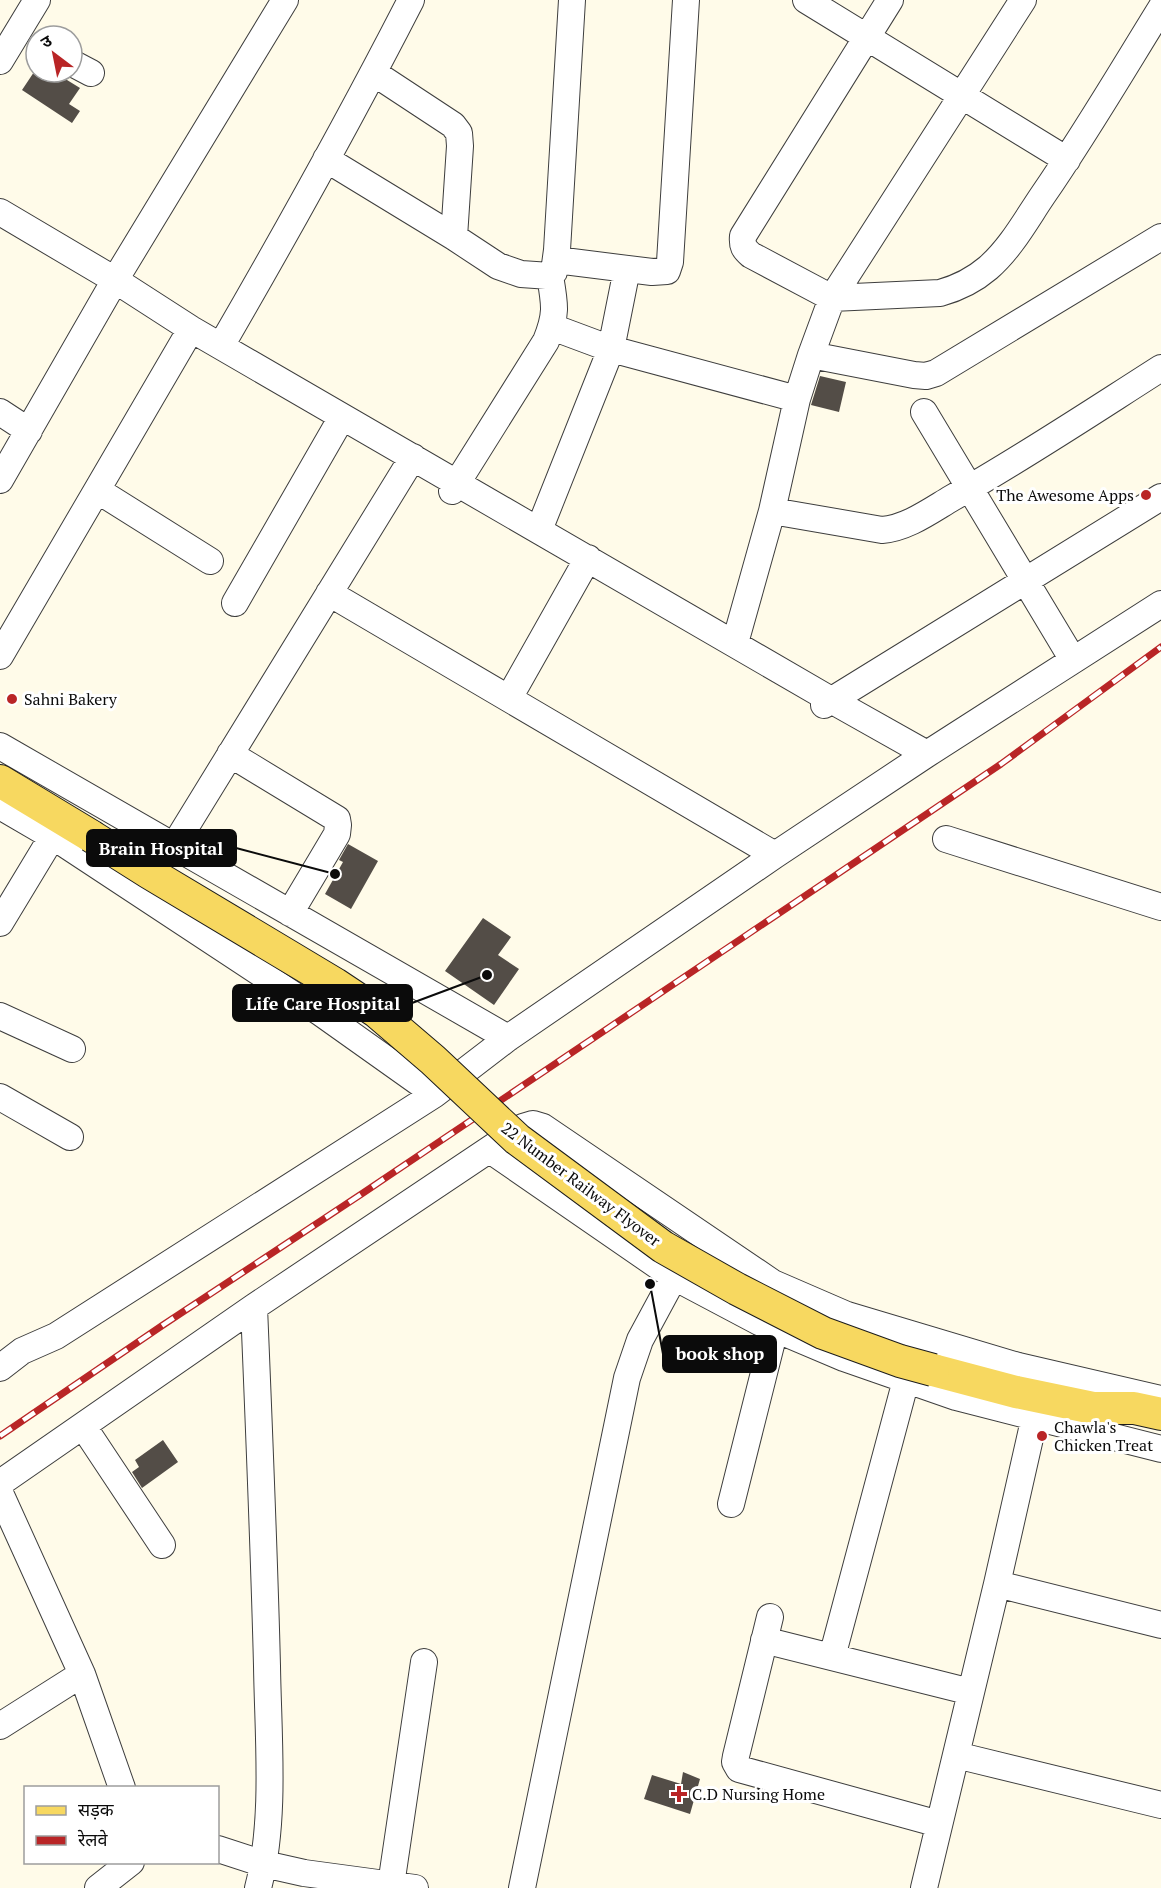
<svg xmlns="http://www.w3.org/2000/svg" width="1161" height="1888" font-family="'PT Serif','Noto Sans Devanagari',serif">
<rect width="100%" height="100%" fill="#fffbe9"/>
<path fill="#534d47" d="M 34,72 L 54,72 L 80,88 L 69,104 L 80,111 L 72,123 L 22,90 Z
M 820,376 L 846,382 L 839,412 L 811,405 Z
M 348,844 L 378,861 L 351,909 L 325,894 L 343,862 L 339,860 Z
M 483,918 L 511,937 L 498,955 L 519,969 L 494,1005 L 445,971 Z
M 163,1440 L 178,1462 L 142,1488 L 132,1472 L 139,1467 L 135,1460 Z
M 683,1772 L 700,1779 L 690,1814 L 644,1799 L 652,1775 L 681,1784 Z"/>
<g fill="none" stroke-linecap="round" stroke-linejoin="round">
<g stroke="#3e3e3e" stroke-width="28">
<path id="minor" d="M 806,0 L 1067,160
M 890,0 L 743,236 C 742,246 744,249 751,255 L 832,298 L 940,293 C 958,288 974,280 988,268 C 1011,248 1026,220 1043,195 C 1085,134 1122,71 1161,8
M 0,61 L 37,0
M 72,63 L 91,73
M 374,73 L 453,125 L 459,133 L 460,146 L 454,237
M 326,159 L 454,237 L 498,266 L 521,274 L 550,276 L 554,272 L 557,250 L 572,0
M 0,212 L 115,280 L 191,329 L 831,700 L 927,754
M 556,260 L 652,272 L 667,271 L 670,262 L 686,0
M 552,327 L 611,349 L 797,399
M 191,329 L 97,490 L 210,561
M 221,346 C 287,232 351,117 411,0
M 811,355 L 832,298 L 1023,0
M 0,412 L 29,431
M 924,412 L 1073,660
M 0,480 L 115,280 L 285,0
M 452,491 L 546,341 C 557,314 555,305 550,276
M 772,511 L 882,530 C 907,528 930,511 952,498 C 1023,458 1092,412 1161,368
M 539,530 L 611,349 L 627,269
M 329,593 L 775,855
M 235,603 L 338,424
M 735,643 L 772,511 L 797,399 L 811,355 L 914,375 L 926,376 L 936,373 L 1161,237
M 0,656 L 97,490
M 509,698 L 588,558
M 824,705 L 1161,497
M 0,746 L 508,1038
M 230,754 L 337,819 L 338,825 L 337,834 L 290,913
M 0,806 L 60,841 L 321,1013 L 435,1094
M 946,839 L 1161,907
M 174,846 L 413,457
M 0,923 L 52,837
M 0,1016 L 72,1049
M 0,1097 L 70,1137
M 490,1150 L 674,1277 L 759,1322 L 844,1358 L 956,1397 L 1161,1449
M 254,1307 C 259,1427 264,1547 267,1666 C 268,1736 276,1820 258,1888
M 0,1368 L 22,1351 L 56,1336 L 435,1094 L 508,1038 L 775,855 L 927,754 L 1161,604
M 83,1426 L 162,1545
M 0,1483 L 254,1307 L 523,1127 L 533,1124 L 543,1127 L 773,1283 L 847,1315 L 1018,1366 L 1161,1399
M 0,1493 L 82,1674 L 122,1788
M 731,1504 L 775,1329
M 997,1584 L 1161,1625
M 770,1617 L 736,1756 L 735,1762 L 739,1769 L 939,1824
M 764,1640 L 971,1692
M 832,1657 L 906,1380
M 0,1726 L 82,1674
M 956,1755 L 1161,1805
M 218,1849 L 264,1864 L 304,1873 L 415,1888
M 391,1885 L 424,1662
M 98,1888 L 131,1862
M 522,1888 L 627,1378 L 640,1340 L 674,1277
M 924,1888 L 997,1584 L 1035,1416"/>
</g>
<g stroke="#1c1c1c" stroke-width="34">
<path id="major" d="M 0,781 L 91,836
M 933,1370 L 1016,1392 L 1093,1408 L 1134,1408 L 1161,1414"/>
</g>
<use href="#minor" stroke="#fff" stroke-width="26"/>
<use href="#major" stroke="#f7d860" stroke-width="32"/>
<g stroke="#b92526" stroke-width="7">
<path id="rail" d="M 0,1436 L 163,1325 L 363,1193 L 1001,764 L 1161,647"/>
</g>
<use href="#rail" stroke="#fff" stroke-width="4.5" stroke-dasharray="14" stroke-linecap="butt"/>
<g stroke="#1c1c1c" stroke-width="34" stroke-linecap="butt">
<path id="major-bridge" d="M 91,836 L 148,872 L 335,984 L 377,1012 L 433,1060 L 517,1139 L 663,1247 L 737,1289 L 823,1333 L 900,1361 L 933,1370"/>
</g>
<use href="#major-bridge" stroke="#f7d860" stroke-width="32"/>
</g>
<g fill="#b92526" stroke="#fff" stroke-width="2">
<circle cx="1146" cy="495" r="6"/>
<circle cx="12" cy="699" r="6"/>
<circle cx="1042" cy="1436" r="6"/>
<path d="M676 1785h6v6h6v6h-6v6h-6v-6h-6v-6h6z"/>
</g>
<g text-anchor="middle" stroke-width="6" stroke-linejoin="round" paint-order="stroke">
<g font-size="16" fill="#0b0b0b" stroke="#fff" text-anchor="start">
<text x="1134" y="501" text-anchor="end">The Awesome Apps</text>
<text x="24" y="705">Sahni Bakery</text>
<text x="1054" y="1433">Chawla's<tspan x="1054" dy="18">Chicken Treat</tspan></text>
<text x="692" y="1800">C.D Nursing Home</text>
</g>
<g font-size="16" fill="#0b0b0b" stroke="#fff">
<text transform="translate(581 1184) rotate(37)" y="6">22 Number Railway Flyover</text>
</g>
</g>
<path fill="none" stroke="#0b0b0b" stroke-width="2" d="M335 874L236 848M487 975L412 1003M650 1284L663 1354"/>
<g fill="#0b0b0b" stroke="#fff" stroke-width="2">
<circle cx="335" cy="874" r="6"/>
<circle cx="487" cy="975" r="6"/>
<circle cx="650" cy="1284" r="6"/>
</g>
<g fill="#0b0b0b" stroke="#0b0b0b" stroke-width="2">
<rect x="87" y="830" width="149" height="36" rx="6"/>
<rect x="233" y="985" width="179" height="36" rx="6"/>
<rect x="663" y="1336" width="113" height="36" rx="6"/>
</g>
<g font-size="18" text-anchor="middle" font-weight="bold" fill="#fff">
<text x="161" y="855">Brain Hospital</text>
<text x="323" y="1010">Life Care Hospital</text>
<text x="720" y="1360">book shop</text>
</g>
<rect x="24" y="1786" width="195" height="78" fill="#ffffff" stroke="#9d9d9d" stroke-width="1.5"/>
<rect x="36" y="1806" width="30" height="9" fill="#f7d860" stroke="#9d9d9d" stroke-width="1.5"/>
<text x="78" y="1816" font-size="18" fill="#0b0b0b">सड़क</text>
<rect x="36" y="1836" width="30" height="9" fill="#b92526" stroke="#9d9d9d" stroke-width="1.5"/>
<text x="78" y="1846" font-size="18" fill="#0b0b0b">रेलवे</text>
<g transform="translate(54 54) rotate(328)"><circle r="28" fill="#ffffff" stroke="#9d9d9d" stroke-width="1.5"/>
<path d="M0-4.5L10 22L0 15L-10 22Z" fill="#b92526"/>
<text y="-9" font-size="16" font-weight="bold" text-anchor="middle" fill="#0b0b0b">उ</text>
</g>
</svg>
